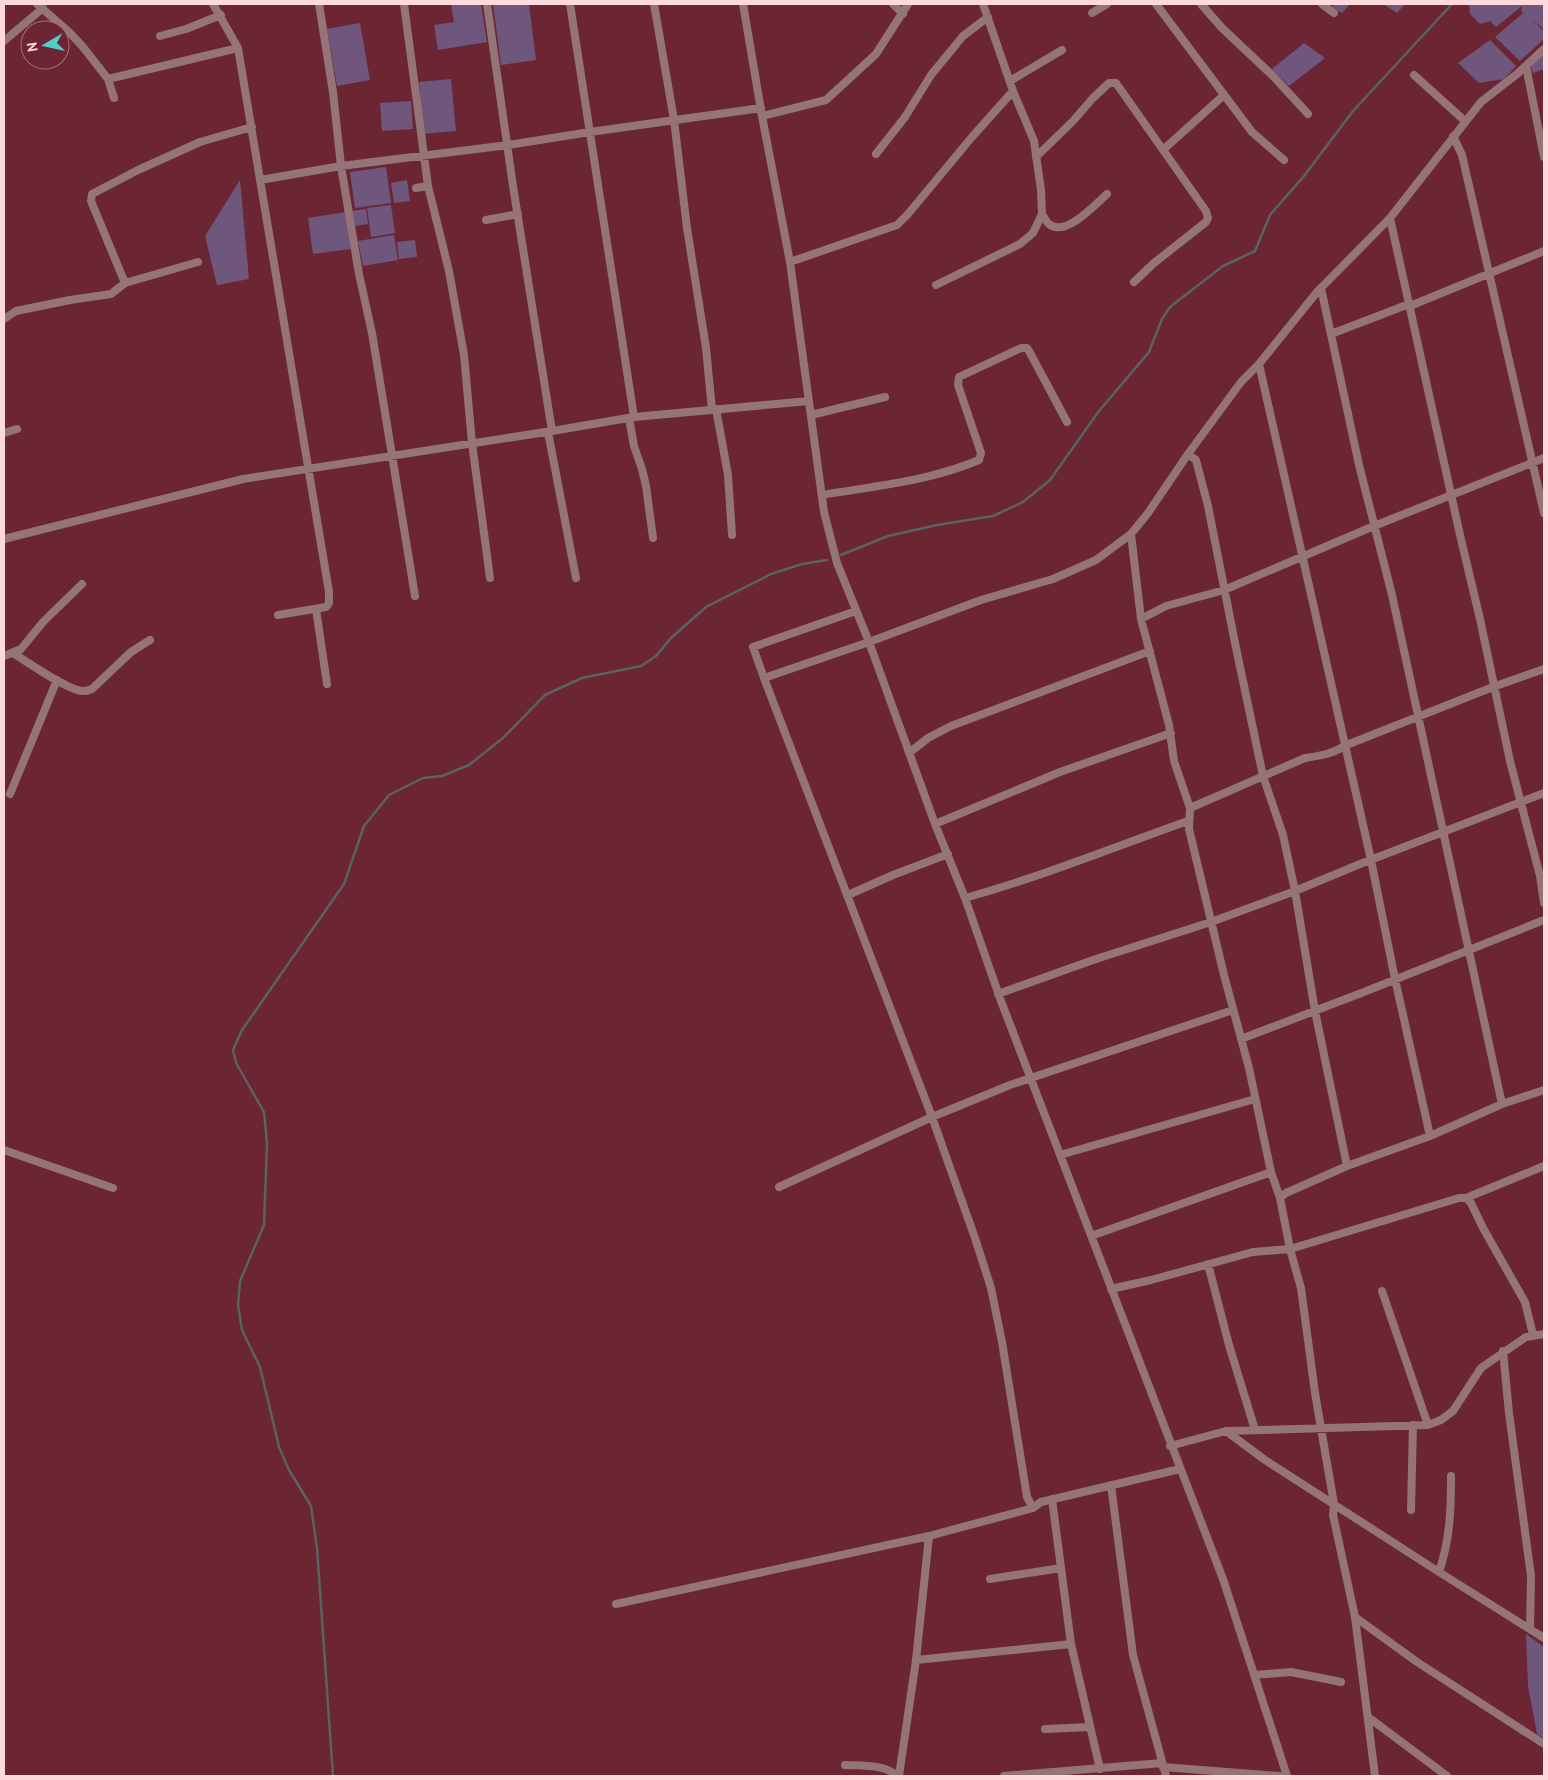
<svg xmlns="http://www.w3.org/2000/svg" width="1548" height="1780" font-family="'PT Sans',sans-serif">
<rect width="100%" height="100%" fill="#6c2532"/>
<path fill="#6f567d" d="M 451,4 L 481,4 L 487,42 L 438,50 L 434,25 L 454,22 Z
M 493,4 L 529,4 L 536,60 L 501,65 Z
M 1335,4 L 1350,4 L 1342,13 L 1332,7 Z
M 1383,4 L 1405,4 L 1397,13 Z
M 1469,4 L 1544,4 L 1544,29 L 1531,19 L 1544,31 L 1544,39 L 1520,61 L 1495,37 L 1523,13 L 1521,11 L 1522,6 L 1496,27 L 1490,21 L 1480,24 L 1470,14 Z
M 360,23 L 370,80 L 337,86 L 327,29 Z
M 1490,40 L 1516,66 L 1504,79 L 1479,83 L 1458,63 Z
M 1304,43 L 1325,58 L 1289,86 L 1272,69 Z
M 1544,52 L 1544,69 L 1533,73 L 1530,66 Z
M 451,79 L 456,131 L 423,134 L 419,82 Z
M 411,101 L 413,129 L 382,131 L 380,103 Z
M 386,167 L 391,203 L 355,208 L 350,172 Z
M 240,180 L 249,279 L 217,285 L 205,236 Z
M 407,180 L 410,201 L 394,203 L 391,183 Z
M 391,205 L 395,233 L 371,237 L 367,208 Z
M 366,209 L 368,224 L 355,226 L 352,211 Z
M 346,212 L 351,249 L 313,254 L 308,218 Z
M 394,235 L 398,260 L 363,266 L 358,241 Z
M 415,240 L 417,257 L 399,259 L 397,242 Z
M 1526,1634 L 1544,1647 L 1544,1739 L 1537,1734 L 1528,1686 Z"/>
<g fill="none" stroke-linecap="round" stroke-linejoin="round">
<path stroke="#586364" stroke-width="2.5" d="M 841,555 L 888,536 L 937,525 L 993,516 L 1023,502 L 1050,480 L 1099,411 L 1149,352 L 1162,319 L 1170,307 L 1223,266 L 1255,251 L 1270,215 L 1304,176 L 1353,111 L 1452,4
M 333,1776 L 317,1548 L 311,1506 L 289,1470 L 279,1447 L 260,1367 L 242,1330 L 238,1305 L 240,1281 L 264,1225 L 267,1143 L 264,1112 L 236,1063 L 233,1050 L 242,1030 L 344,884 L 364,826 L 389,795 L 423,778 L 442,776 L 469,765 L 503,738 L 545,695 L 582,678 L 641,666 L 656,656 L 671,638 L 706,607 L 771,574 L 802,564 L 827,560"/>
<path stroke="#947477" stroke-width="8" d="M 37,4 L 69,32 L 83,47 L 108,79 L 114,98
M 213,4 L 238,48 L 329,592 L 329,603 L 326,607 L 278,615
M 319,4 L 333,92 L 341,166 L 359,274 L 372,333 L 415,596
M 404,4 L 428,186 L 449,271 L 464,355 L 472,443 L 490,578
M 487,4 L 513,186 L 552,431
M 570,4 L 634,417
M 654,4 L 674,120 L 687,228 L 706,348 L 712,410
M 743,4 L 762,116 L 790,262 L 824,512 L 837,563 L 869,642 L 935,824 L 965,898 L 1001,1001 L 1223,1579 L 1287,1776
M 893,4 L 903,14
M 1156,4 L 1252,132 L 1284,160
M 1201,4 L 1222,28 L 1274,77 L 1308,114
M 1322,4 L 1334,13
M 1092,13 L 1107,4
M 160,36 L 186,29 L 221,15
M 4,41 L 43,8
M 1526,66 L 1544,157
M 1414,75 L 1465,121
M 108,79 L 238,48
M 1010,81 L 1062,50
M 762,116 L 826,100 L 876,54 L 908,4
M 1453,136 L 1462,155 L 1544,513
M 1164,149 L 1224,95
M 876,154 L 905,117 L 931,75 L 963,36 L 988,17
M 1036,157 L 1073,121 L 1093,98 L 1109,83 L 1116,83 L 1206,211 L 1208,218 L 1206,222 L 1154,263 L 1134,282
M 260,180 L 341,166 L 508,145 L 590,132 L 761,108
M 416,188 L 428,186
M 1042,214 C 1044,217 1046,222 1049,224 C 1065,238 1096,204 1107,194
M 1390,218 L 1460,535 L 1480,619 L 1510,761 L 1540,876 L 1544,903
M 486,220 L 518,214
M 790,262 L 897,225 L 908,214 L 972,137 L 1013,91
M 125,283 L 91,201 L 92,194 L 138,170 L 200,142 L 252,127
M 936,285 L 1020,244 L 1033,233 L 1042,214 L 1041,190 L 1034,141 L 1013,91 L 983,4
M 1321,288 L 1359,465 L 1392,595 L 1502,1104
M 1410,306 L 1544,251
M 4,319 L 16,311 L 70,300 L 111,294 L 125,283 L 198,262
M 1331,334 L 1409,304
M 1259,364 L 1371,860 L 1395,979 L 1430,1136
M 716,409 L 728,475 L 732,535
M 811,415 L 885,397
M 629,418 L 634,446 L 642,469 L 646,486 L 653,538
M 548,432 L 576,578
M 4,433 L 17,429
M 1188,454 L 1196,460 L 1208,506 L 1235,643 L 1263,776 L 1283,835 L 1295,891 L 1315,1011 L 1347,1166
M 822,495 C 874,486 930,481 979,460 L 981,453 L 958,385 L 959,377 L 1021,348 L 1027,348 L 1029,351 L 1067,422
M 1131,534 L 1141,619 L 1169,725 L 1174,761 L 1190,808 L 1189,829 L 1224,975 L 1249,1068 L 1271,1172 L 1280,1198
M 4,539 L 243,479 L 552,431 L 634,417 L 809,401
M 316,609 L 327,684
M 1141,619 L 1166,606 L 1224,590 L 1374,526 L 1544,458
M 13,653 C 26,661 70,692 84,691 C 87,691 89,690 92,689 L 131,652 L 150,640
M 4,656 L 21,649 L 43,622 L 82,584
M 764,678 L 753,647 L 856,611
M 909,753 L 928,738 L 951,726 L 1150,651
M 10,794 L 57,680
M 1190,808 L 1305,758 C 1319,756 1333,754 1344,746 L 1493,687 L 1544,669
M 935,824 L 1060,772 L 1171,733
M 848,895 L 893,875 L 948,854
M 965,898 C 1041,877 1114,847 1188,821
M 998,994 L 1096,959 L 1211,922 L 1295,891 L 1360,864 L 1544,793
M 1241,1039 L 1364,992 L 1544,920
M 4,1150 L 113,1188
M 1060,1155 L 1255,1099
M 779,1187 L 932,1117 L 1010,1085 L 1233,1010
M 1466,1198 L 1471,1203 L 1483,1228 L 1525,1302 L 1533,1335
M 1091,1236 L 1271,1172
M 1208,1264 L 1229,1345 L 1255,1430
M 1111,1289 L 1151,1280 L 1253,1252 L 1290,1249 L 1280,1198 L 1286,1193 L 1347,1166 L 1430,1136 L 1502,1104 L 1544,1090
M 1382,1291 L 1428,1425
M 1503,1351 L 1509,1413 L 1531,1576 L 1530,1629
M 1226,1431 L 1265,1460 L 1439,1572 L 1544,1638
M 1170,1446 L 1226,1431 L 1428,1425 L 1441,1420 L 1453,1411 L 1481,1368 L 1526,1337 L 1544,1334
M 1180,1469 L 1041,1502 L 1033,1508 L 1027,1497 L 1002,1342 L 991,1288 L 975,1238 L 932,1117 L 764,678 L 869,642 L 981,600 L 1053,579 L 1096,560 L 1131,534 L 1148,513 L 1188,454 L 1241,382 L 1259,364 L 1317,292 L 1390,218 L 1481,102 L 1517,74 L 1544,49
M 1111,1485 L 1133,1655 L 1166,1776
M 1052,1499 L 1071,1644 L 1100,1769
M 1411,1510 L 1413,1425
M 1439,1572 C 1450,1539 1451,1512 1451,1476
M 990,1579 L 1061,1568
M 616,1604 L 929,1536 L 1033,1508
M 1355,1617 L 1417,1662 L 1544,1744
M 916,1660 L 1071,1644
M 1254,1675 L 1291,1672 L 1341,1682
M 1368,1717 L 1447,1776
M 1045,1729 L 1090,1727
M 845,1765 C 862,1766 885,1764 897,1776
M 1163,1767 L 1279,1776
M 899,1776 L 916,1660 L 929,1536
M 1004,1776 L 1162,1763
M 1375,1776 L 1355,1617 L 1333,1515 L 1334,1504 L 1315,1393 L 1301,1288 L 1290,1249 L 1459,1198 L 1466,1198 L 1544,1166"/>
</g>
<rect width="1548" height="1780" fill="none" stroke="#fdd9dc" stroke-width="10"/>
<g transform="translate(45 45) rotate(261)"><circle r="24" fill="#6c2532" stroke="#a66d76"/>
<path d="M0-4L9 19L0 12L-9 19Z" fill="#53cdca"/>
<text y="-8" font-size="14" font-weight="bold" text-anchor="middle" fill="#fdd9dc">N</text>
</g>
</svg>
